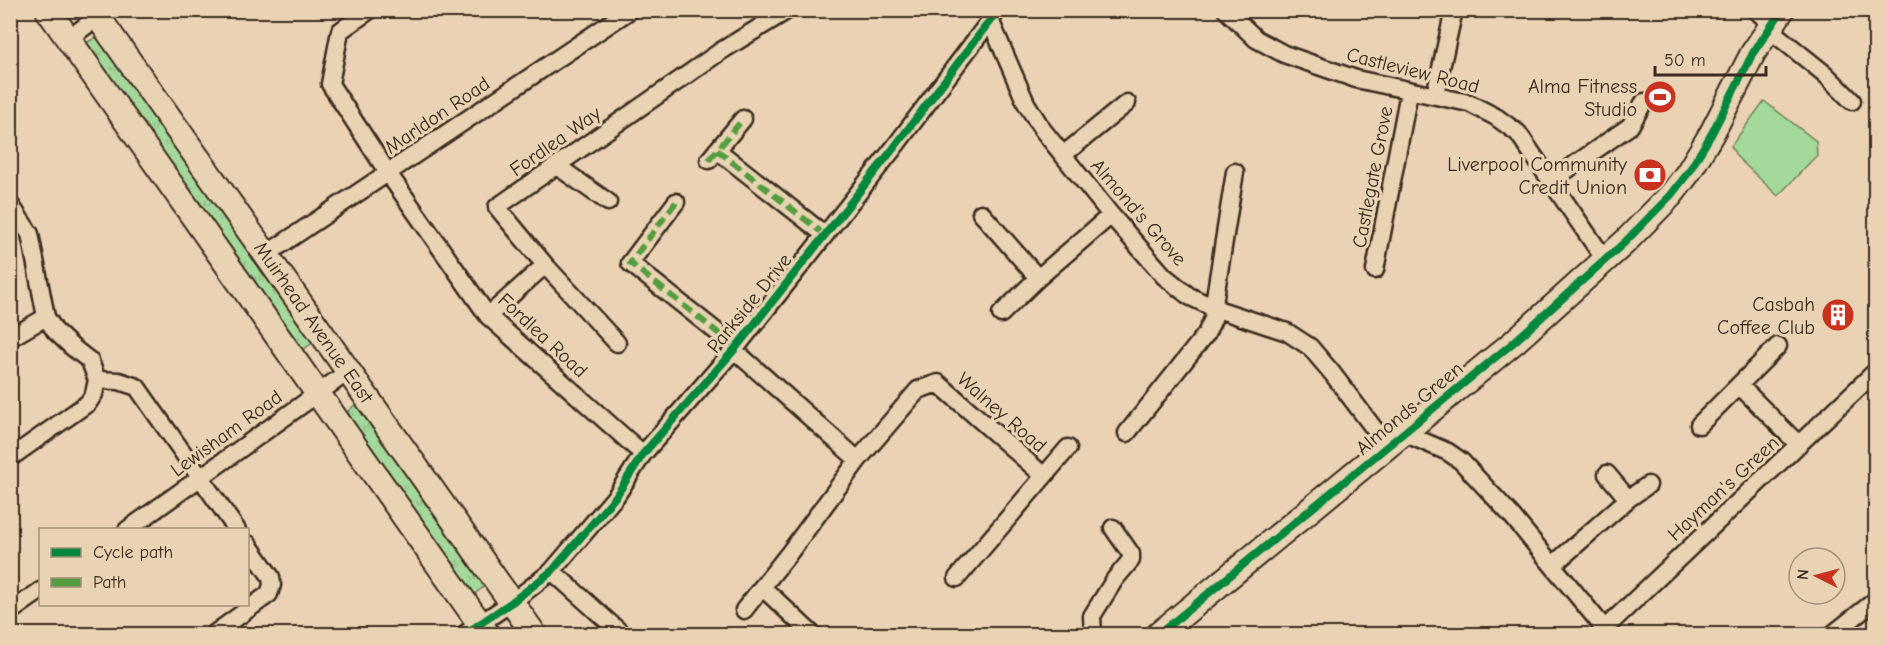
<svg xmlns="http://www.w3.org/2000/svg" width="1886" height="645" font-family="'Comic Neue',sans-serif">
<defs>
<pattern id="grass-tufts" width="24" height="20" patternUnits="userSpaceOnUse" patternTransform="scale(1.5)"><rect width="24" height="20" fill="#a5d99c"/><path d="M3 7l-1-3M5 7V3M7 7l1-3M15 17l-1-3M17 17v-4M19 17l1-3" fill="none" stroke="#8fba86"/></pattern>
</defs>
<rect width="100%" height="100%" fill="#ebd2b5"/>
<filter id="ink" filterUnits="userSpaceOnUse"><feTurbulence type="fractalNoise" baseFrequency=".0167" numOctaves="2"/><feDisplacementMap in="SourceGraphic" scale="12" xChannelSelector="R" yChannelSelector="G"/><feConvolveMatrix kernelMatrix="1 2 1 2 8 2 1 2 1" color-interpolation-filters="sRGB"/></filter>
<g filter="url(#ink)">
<path fill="url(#grass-tufts)" stroke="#70825d" stroke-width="1.5" d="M 98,36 L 315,341 L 300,352 L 86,43 Z
M 358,402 L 485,586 L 473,595 L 345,414 Z"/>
<path fill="#a5d99c" stroke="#70825d" stroke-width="1.5" d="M 1764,101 L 1816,141 L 1817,155 L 1778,196 L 1737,157 L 1731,146 Z"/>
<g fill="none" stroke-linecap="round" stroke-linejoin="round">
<g stroke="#3b2a1e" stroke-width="21">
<path id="street" d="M 370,10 L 340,31 L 330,84 L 388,173 L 488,316 L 643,454
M 1226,10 L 1256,39 L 1284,54 L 1356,79 L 1469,103 L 1496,117 L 1518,133 L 1605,260
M 1755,10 L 1773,24
M 990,20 L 1026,103 L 1042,129 L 1111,215 L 1164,276 L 1189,296 L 1214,308 L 1287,332 L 1310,347 L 1332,373 L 1388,447
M 1770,30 L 1825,74 L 1852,101
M 68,39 L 106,11
M 1435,95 L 1454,10
M 717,150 L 825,235
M 1063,155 L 1127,103
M 709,160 L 743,119
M 557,166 L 608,202
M 1551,181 L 1630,126 L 1644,102
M 676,202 L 630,263 L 736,347
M 10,204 L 30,234 L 46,317 L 55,331 L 72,347 L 90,361 L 97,380 L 119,381 L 137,387 L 237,530
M 981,213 L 1038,278
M 267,254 L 630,10
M 1375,270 L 1409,92
M 1001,314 L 1038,278 L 1111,215
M 488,316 L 545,265
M 10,338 L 46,317
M 617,343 L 545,265 L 497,207 L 721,51 L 788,10
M 734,350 L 858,460
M 1739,385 L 1799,445
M 1699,425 L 1778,346
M 1127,433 L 1206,334 L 1213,319 L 1215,297 L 1235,172
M 1404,433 L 1448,452 L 1461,461 L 1512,516 L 1604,628
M 10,458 L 88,403 L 94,394 L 97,380
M 1607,474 L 1628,499
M 127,530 L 349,371
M 1553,565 L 1628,499 L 1648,485
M 552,571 L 622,634
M 957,578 L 1068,448
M 763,588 L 812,634
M 744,610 L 790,552 L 858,460 L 918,390 L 938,383 L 1044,476
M 10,612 L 40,591
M 214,634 L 269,594 L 272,585 L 271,577 L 248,544
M 465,634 L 512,602 L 552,571 L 616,496 L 643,454 L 734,350 L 893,149 L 998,10
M 1093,634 L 1092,616 L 1115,579 L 1131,560 L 1131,554 L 1113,528
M 1599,634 L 1876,371
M 1833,634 L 1876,600"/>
</g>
<g stroke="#3b2a1e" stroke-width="28">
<path id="secondary" d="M 48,10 L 487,634
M 93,10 L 534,634
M 1159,634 L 1514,342 L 1625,242 L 1671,195 L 1688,173 L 1712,133 L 1753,53 L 1782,10"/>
</g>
<use href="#street" stroke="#e8d4b2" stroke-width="16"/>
<use href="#secondary" stroke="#e8d4b2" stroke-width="24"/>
<path stroke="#529c3f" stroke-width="6" stroke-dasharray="12 6" stroke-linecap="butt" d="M 717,150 L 825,235
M 709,160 L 743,119
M 676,202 L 630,263 L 736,347"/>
<g stroke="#e8d4b2" stroke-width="11">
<path id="cycleway" d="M 465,634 L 512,602 L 552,571 L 616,496 L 643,454 L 734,350 L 893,149 L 998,10
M 1159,634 L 1514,342 L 1625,242 L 1671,195 L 1688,173 L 1712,133 L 1753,53 L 1782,10"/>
</g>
<use href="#cycleway" stroke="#00873e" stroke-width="8"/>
</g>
</g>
<defs>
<g id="stadium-disc" transform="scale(1.725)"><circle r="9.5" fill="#c8321e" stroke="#e8d4b2"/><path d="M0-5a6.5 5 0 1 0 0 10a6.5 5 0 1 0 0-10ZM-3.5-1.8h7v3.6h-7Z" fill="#fff"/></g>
<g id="bank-disc" transform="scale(1.725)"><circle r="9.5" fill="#c8321e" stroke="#e8d4b2"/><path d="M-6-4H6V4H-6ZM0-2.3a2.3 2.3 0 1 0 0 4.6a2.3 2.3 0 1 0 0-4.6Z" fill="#fff"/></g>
<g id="building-disc" transform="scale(1.725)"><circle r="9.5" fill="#c8321e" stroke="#e8d4b2"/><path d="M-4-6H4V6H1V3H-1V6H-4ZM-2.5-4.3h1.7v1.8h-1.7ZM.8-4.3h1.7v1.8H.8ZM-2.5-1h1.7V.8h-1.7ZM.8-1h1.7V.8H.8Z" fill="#fff"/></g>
</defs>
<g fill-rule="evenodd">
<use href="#stadium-disc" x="1660" y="97"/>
<use href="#bank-disc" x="1650" y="175"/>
<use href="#building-disc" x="1838" y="315"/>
</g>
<g text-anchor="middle" stroke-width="6" stroke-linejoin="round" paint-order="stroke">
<g font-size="20" fill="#3b2a1e" stroke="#e8d4b2">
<text transform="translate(1413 70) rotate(14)" y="7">Castleview Road</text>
<text transform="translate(437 115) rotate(-34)" y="7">Marldon Road</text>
<text transform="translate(555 141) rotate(-35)" y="7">Fordlea Way</text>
<text transform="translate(1372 177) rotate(-79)" y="7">Castlegate Grove</text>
<text transform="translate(1139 212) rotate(49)" y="7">Almond's Grove</text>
<text transform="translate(749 303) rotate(-51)" y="7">Parkside Drive</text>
<text transform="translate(314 322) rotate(55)" y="7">Muirhead Avenue East</text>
<text transform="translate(543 335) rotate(43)" y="7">Fordlea Road</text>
<text transform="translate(1409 408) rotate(-40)" y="7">Almonds Green</text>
<text transform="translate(1002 412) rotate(41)" y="7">Walney Road</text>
<text transform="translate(226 433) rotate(-36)" y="7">Lewisham Road</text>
<text transform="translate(1723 488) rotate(-43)" y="7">Hayman's Green</text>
</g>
<g font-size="20" fill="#3b2a1e" stroke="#e8d4b2" text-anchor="end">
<text x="1637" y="93">Alma Fitness<tspan x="1637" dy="23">Studio</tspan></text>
<text x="1627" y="171">Liverpool Community<tspan x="1627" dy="23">Credit Union</tspan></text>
<text x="1815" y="311">Casbah<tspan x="1815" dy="23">Coffee Club</tspan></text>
</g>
</g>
<rect width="1886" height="645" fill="none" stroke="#e8d4b2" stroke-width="36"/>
<rect x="18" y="18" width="1850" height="609" fill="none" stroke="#3b2a1e" stroke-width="2" filter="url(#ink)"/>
<rect x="39" y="528" width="210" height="78" fill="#e8d4b2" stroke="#a39077" stroke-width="1.5"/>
<rect x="51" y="548" width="30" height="9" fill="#00873e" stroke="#a39077" stroke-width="1.5"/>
<text x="93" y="558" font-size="18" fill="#3b2a1e">Cycle path</text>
<rect x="51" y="578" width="30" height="9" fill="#529c3f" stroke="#a39077" stroke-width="1.5"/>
<text x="93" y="588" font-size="18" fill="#3b2a1e">Path</text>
<g transform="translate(1817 576) rotate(276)"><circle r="28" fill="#e8d4b2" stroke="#a39077" stroke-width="1.5"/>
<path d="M0-4.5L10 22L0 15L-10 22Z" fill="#c8321e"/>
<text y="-9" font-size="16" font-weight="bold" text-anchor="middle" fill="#3b2a1e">N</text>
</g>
<path d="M1655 66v9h111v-9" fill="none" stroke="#3b2a1e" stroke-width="3"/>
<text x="1664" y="66" font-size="18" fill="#3b2a1e" stroke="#e8d4b2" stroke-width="4.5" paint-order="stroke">50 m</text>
</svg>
